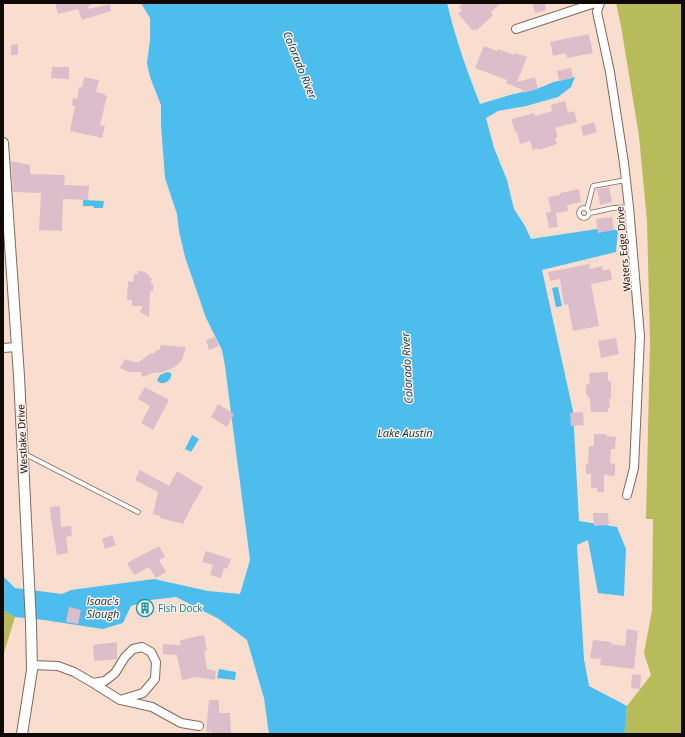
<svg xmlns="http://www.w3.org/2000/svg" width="685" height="737" font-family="'Open Sans',sans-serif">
<rect width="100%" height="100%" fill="#f9ded0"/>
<path fill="#b8bb59" d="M 616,3 L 682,3 L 682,734 L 625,734 L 627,706 L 651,675 L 644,653 L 652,610 L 653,519 L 646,519 L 650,342 L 647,221 L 639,136 L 621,26 Z
M 3,610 L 15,617 L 3,656 Z"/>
<path fill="#4cbded" d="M 141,3 L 447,3 C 455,37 467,71 480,104 L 510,95 L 539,88 L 554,82 L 575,77 L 571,87 L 558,97 L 526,106 L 498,111 L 486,118 L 494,148 L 507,180 L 514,209 L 525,226 L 531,239 L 597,229 L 618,230 L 616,252 L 542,270 L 573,411 L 579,521 L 617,527 L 626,549 L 624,596 L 598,593 L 588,540 L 577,545 L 584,659 L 589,686 L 627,706 L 625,734 L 269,734 L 264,698 L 247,640 L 219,619 L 176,597 L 151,600 L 131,606 L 123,623 L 103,629 L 44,620 L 15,617 L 3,610 L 3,576 L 15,588 L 62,594 L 71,590 L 154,579 L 208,591 L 240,594 L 250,560 L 225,366 L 222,350 L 206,318 L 185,257 L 179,231 L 177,214 L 165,178 L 161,125 L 161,105 L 150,77 L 147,63 L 150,40 L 150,18 Z
M 83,200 L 104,201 L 103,208 L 94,208 L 93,206 L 83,206 Z
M 558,287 L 562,306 L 556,307 L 552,288 Z
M 167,372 L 171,373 C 171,374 172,375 171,376 C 171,381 161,387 157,380 L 160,375 Z
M 192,435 L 199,439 L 191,452 L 185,449 Z
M 219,669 L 236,672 L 235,680 L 217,678 Z"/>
<path fill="#dbbeca" d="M 55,3 L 91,3 L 91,5 L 88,6 L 89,9 L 110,4 L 111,11 L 82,20 L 78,9 L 58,14 Z
M 463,3 L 501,3 L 491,12 L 493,15 L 476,31 L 474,29 L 473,31 L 458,14 L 462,10 L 459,7 Z
M 532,3 L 545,3 L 546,10 L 535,13 Z
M 589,34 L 593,53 L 567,58 L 566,53 L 553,56 L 550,42 Z
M 18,44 L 18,55 L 11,55 L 11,45 Z
M 484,46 L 497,51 L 498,49 L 514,55 L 515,53 L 527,57 L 517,82 L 535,77 L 538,89 L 523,93 L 523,90 L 506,83 L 507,80 L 475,68 Z
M 52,67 L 69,67 L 69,79 L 51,78 Z
M 571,68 L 573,78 L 559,81 L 557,71 Z
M 84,77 L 99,80 L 96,92 L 105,94 L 104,95 L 107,96 L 100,125 L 105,126 L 102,138 L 70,131 L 75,106 L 72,105 L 73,98 L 77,99 L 79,87 L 82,87 Z
M 565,101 L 568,113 L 574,111 L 577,122 L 555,128 L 558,137 L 555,138 L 557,144 L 554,144 L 555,145 L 538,150 L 537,148 L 533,150 L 530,141 L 520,144 L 517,132 L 515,132 L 511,119 L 534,113 L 535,116 L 552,111 L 551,105 Z
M 594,122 L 597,132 L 583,136 L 581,126 Z
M 11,161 L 30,165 L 30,174 L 65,175 L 64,185 L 89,186 L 88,200 L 63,199 L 62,231 L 39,230 L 41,193 L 13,192 Z
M 609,187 L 612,202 L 600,205 L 597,189 Z
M 579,189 L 581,202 L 567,205 L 568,211 L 556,213 L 558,227 L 549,228 L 546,213 L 551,212 L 548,197 L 560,195 L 560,193 Z
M 612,217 L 614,230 L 598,233 L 596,219 Z
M 589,264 L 590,269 L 602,266 L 603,271 L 610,269 L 612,280 L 591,284 L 599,326 L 573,331 L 568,304 L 564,305 L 560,279 L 550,281 L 548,272 Z
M 138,271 L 146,272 L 146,274 L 149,274 L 149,277 L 152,278 L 151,284 L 153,284 L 153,291 L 150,291 L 149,317 L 140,312 L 143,306 L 132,306 L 132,300 L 127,300 L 128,281 L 133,282 L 134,274 L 138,274 Z
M 215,337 L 219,346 L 209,350 L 206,340 Z
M 616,338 L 619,354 L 601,358 L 598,341 Z
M 161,345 L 186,347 L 182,360 L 175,367 L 163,372 L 153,373 L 142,377 L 141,372 L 129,372 L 120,368 L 125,359 L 133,362 L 139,362 L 151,353 L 153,354 L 157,350 L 159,350 Z
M 608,372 L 608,381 L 611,381 L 611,399 L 609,399 L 610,408 L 608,408 L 608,412 L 591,412 L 590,399 L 586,394 L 586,386 L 590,382 L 589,373 Z
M 145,387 L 169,400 L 153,430 L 141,423 L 150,406 L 138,399 Z
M 218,404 L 234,414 L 227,427 L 211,417 Z
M 583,412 L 584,425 L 571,426 L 570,413 Z
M 594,434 L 607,434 L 606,436 L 616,437 L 615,449 L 611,449 L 610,463 L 615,464 L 615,476 L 604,475 L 604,492 L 597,492 L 597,488 L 591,488 L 591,474 L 586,474 L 586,464 L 588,464 L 589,446 L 594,446 Z
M 140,470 L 169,486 L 177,471 L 203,487 L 191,508 L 183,524 L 180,523 L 160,518 L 160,516 L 153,514 L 158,492 L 135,480 Z
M 60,506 L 61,527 L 71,526 L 72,536 L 66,537 L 68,553 L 57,555 L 51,519 L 50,507 Z
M 593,513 L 608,513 L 609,524 L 608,524 L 608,525 L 594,526 Z
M 112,535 L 116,545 L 105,549 L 102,539 Z
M 159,546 L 165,557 L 159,560 L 166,572 L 156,578 L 149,567 L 134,575 L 127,563 Z
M 206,551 L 231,559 L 227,569 L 224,568 L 221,578 L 210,575 L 213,565 L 202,562 Z
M 151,601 L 154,609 L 139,615 L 136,607 Z
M 69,607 L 81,610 L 78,624 L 66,622 Z
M 627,629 L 638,631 L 634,669 L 600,665 L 601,659 L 590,658 L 593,640 L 611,642 L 611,644 L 625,646 Z
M 204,635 L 207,651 L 204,651 L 207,669 L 216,671 L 215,680 L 197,677 L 182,680 L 177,655 L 163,654 L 163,644 L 181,645 L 180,641 L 181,640 Z
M 117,642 L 117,659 L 94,661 L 93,645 Z
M 632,674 L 641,675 L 640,689 L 631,688 Z
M 209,700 L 219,700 L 219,713 L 230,713 L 231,734 L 212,734 L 212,732 L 206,732 Z"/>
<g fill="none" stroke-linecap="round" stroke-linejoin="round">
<g stroke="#80695c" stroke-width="5.5">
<path id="service" d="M579 213a5 5 0 1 1 10 0a5 5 0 1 1-10 0Z
M 587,209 L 593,186 L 626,180
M 590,213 L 613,208 L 629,207
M 23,453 L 138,512"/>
</g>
<g stroke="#80695c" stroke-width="10">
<path id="minor" d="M 600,3 L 597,12 L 610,72 L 624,163 L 629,207 L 640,336 L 634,468 L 627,495
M 516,29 L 595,3
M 3,348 L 16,347
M 32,665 L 58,666 L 74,672 L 93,683 L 105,681 L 115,673 L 125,657 L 133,649 L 142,647 L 151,652 L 156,662 L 155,679 L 143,693 L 120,700 L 93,683
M 121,700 L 152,707 L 181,723 L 199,726"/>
</g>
<g stroke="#80695c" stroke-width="12">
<path id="tertiary" d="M 3,143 L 19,376 L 31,624 L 32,670 L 22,734"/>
</g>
<use href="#service" stroke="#fff" stroke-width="4"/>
<use href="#minor" stroke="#fff" stroke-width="8"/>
<use href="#tertiary" stroke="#fff" stroke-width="10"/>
</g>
<defs>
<g id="building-ring" transform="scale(0.9)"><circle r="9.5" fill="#feeee5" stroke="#0f9aa8" stroke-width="1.5"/><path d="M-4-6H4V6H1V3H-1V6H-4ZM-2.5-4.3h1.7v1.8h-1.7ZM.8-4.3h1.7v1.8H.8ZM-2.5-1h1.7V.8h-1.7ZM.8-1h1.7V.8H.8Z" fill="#0f9aa8"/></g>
</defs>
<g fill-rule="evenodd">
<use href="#building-ring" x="145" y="608"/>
</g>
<g text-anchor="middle" stroke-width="3" stroke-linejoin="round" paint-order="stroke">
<g font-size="10" fill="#110905" stroke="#feeee5">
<text transform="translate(623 249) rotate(-95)" y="4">Waters Edge Drive</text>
<text transform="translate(22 439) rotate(-93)" y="4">Westlake Drive</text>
</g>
<g font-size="10" fill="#0d838f" stroke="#feeee5" text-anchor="start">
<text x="158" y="612">Fish Dock</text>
</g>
<g font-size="11" font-style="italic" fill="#03374a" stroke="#feeee5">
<text transform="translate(300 65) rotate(68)" y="4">Colorado River</text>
<text transform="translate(407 368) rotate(-93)" y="4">Colorado River</text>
<text x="405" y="437">Lake Austin</text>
<text x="103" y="605">Isaac's<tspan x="103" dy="13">Slough</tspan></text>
</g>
</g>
<rect width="685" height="737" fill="none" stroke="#110905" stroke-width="8"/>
</svg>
